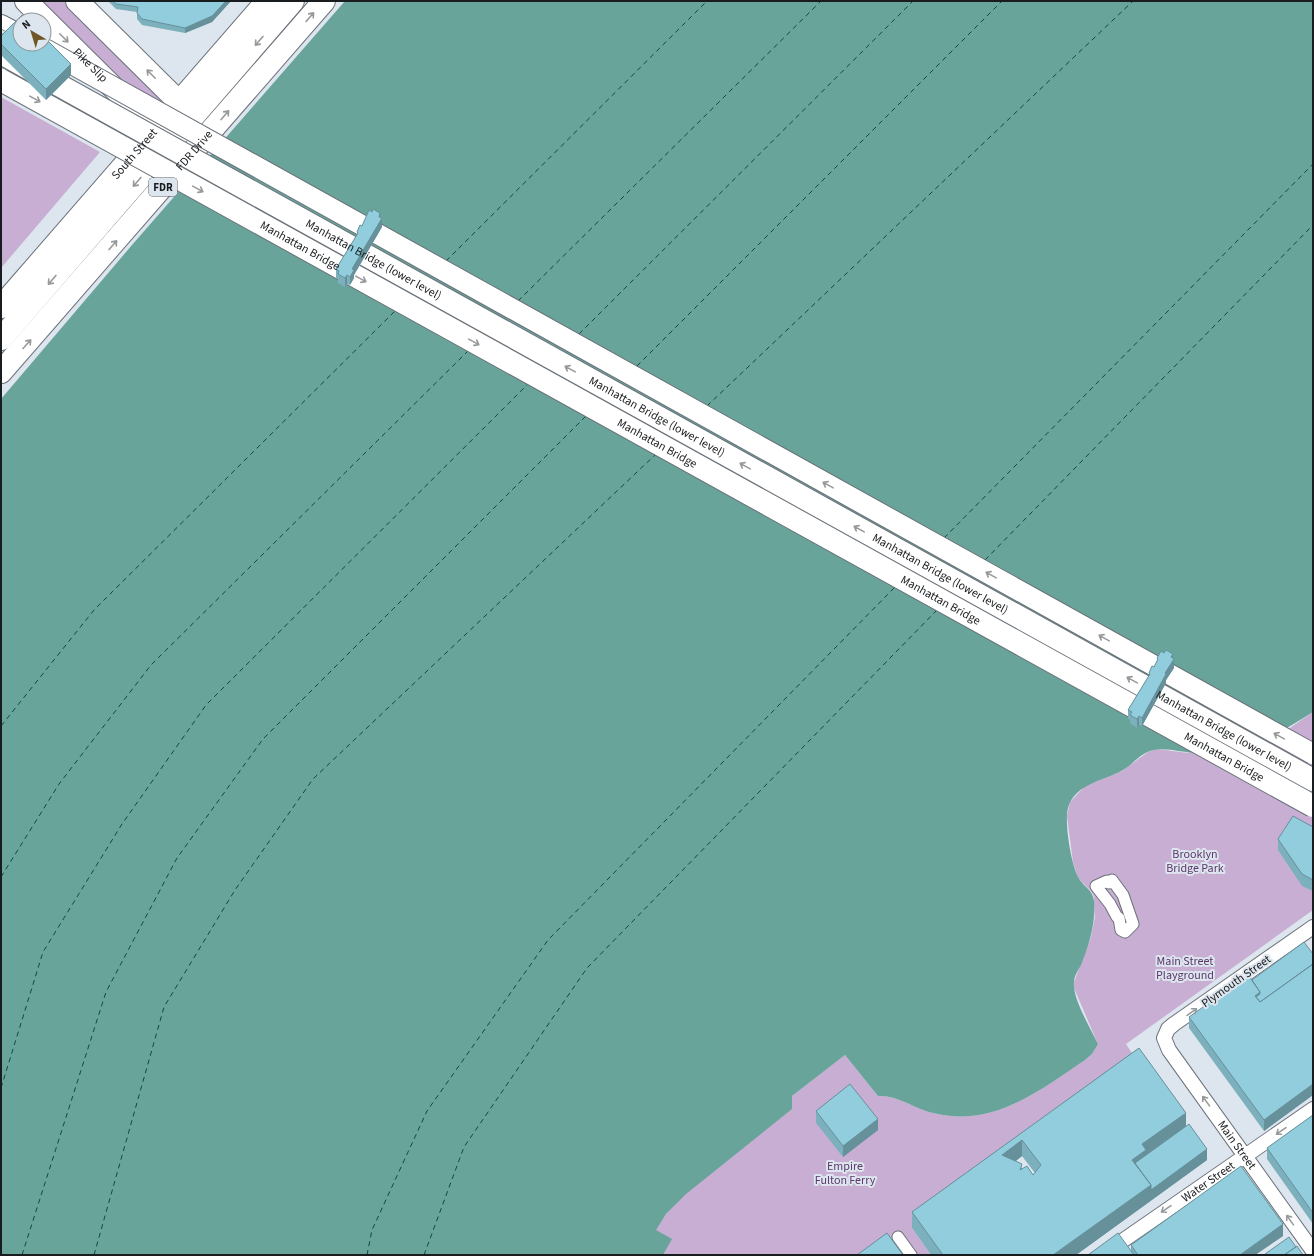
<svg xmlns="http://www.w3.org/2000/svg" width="1314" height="1256" font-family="'Source Sans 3',sans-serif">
<rect width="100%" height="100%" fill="#dde5ee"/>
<path fill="#c8aed3" d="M 35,1 L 65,1 L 68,3 L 162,97 L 160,102 L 149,107 Z
M 1,97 L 100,152 L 1,268 Z
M 1313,712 L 1313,910 L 1126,1044 L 1139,1064 L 912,1228 L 931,1255 L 663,1255 L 671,1239 L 655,1230 L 666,1214 L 679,1200 L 792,1096 L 845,1055 L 878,1096 C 898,1095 915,1109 933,1113 C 993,1128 1039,1091 1085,1060 L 1092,1054 L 1098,1044 L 1074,988 L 1074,982 L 1091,937 L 1095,917 L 1094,904 L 1094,896 L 1090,890 L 1078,878 L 1073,862 L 1067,816 L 1070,802 L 1085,786 L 1122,771 L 1148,752 L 1157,749 L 1188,753 L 1217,752 L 1284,732 Z"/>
<path fill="#68a499" d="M 345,1 L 1313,1 L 1313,712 C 1274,737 1245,752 1198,753 C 1183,753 1164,746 1150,751 C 1140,754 1132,765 1123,770 C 1102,782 1070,784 1067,814 C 1066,831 1071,862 1078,877 C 1082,886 1093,889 1094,901 C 1096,923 1089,945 1081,965 C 1078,971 1074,976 1074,982 C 1072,998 1091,1029 1098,1044 L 1092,1054 L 1085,1060 C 1039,1091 993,1128 933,1113 C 915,1109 898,1095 878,1096 L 845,1055 L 792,1096 L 792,1109 L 686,1194 L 666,1214 L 656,1230 L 672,1239 L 663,1255 L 1,1255 L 1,399 L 132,245 Z"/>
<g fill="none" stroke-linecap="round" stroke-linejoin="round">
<path stroke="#124840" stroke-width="1" stroke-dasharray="5 4" stroke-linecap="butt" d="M 446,261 L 707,1
M 518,301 L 821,1
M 579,334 L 913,1
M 637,366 L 1002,1
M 707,406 L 1133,1
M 944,538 L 1313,164
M 985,560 L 1313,225
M 1,726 L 94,610 L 395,311
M 1,877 L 59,784 L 151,665 L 469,350
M 1,1088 L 43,952 L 122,824 L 206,705 L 528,384
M 22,1255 L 106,992 L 177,858 L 263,739 L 586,416
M 94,1255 L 164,1007 L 235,890 L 313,779 L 655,455
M 367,1255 L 372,1230 L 427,1111 L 548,940 L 895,587
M 424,1255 L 464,1147 L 587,968 L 937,610"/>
<g stroke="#6b727a" stroke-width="13">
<path id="pedestrian" d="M 1112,880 L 1123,895 L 1132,921 L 1133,924 L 1125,932 L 1121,930 L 1119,918 L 1117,917 L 1110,904 L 1096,886 L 1107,881 L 1109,883 Z
M 898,1237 L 911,1255"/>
</g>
<g stroke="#6b727a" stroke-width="16">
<g id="minor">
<path id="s1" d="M 1313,927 L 1174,1024 L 1168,1029 L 1164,1038 L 1169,1050 L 1313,1251"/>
<path id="s2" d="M 1102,1255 L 1313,1109"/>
</g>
</g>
<g stroke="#6b727a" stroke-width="22">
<path id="secondary" d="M 1,25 L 20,35"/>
</g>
<g stroke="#6b727a" stroke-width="24">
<g id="primary">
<path id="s3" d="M 26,1 L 155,129"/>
<path d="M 77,1 L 179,102"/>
<path id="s4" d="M 1,307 L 267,1"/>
</g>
</g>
<g stroke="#6b727a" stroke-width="24">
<g id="motorway">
<path d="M 1,339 L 293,1"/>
<path id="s5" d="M 1,372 L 324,1"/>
</g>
</g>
<use href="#pedestrian" stroke="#fff" stroke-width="11"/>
<use href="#minor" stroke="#fff" stroke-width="14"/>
<use href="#secondary" stroke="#fff" stroke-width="20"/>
<use href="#primary" stroke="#fff" stroke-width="22"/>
<use href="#motorway" stroke="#fff" stroke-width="22"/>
<g stroke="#848a90" stroke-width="4.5">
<path id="rail" d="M 1,31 L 20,42
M 1,65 L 1313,791
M 62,65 L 1313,761
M 1,74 L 1313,800
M 57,75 L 1313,771"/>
</g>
<use href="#rail" stroke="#dde5ee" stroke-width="3" stroke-dasharray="9" stroke-linecap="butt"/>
<g stroke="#6b727a" stroke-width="22" stroke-linecap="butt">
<path id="secondary-bridge" d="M 36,44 L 1313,754"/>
</g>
<g stroke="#6b727a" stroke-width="24" stroke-linecap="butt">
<g id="primary-bridge">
<path id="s6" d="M 1,53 L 1313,780"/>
<path id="s7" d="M 1,80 L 1313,806"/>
</g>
</g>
<use href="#secondary-bridge" stroke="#fff" stroke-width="20"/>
<use href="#primary-bridge" stroke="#fff" stroke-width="22"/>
</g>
<path fill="#7db0bd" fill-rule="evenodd" d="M 108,1 L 231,1 L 212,22 L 185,33 L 142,25 L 137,19 L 137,12 L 116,9 Z
M 1,36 L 71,75 L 46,100 L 1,55 Z
M 372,212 L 380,218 L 382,227 L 354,275 L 354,278 L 350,285 L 347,284 L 345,287 L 338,283 L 338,279 L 336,278 L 336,269 L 357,236 L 357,232 L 362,226 Z
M 1157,658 L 1173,658 L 1174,668 L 1166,680 L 1166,683 L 1142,726 L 1139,725 L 1137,728 L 1130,723 L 1130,719 L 1128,719 L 1128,710 L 1149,676 L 1149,673 L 1154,667 L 1157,662 Z
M 1313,827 L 1313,891 L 1302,886 L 1278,850 L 1278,839 Z
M 1313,954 L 1313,1095 L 1264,1131 L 1189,1028 L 1189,1017 L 1252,980 Z
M 1139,1048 L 1186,1126 L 1207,1160 L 1076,1255 L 931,1255 L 912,1228 L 912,1212 ZM 1022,1156 L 1035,1173 L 1033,1175 L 1022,1168 L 1016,1161 Z
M 816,1111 L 878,1130 L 843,1157 L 816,1123 Z
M 1313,1115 L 1313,1224 L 1267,1159 L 1267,1148 Z
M 1283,1236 L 1255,1255 L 1088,1255 L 1131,1250 L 1131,1245 Z"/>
<path fill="#66909a" d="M 226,1 L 231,1 L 212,22 L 185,33 L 185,28 Z
M 71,64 L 71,75 L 46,100 L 46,89 Z
M 380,213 L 380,221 L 382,218 L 382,227 L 354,275 L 354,278 L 350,285 L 350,277 L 352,269 Z
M 347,275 L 347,284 L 345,287 L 345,278 Z
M 1173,654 L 1173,662 L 1174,659 L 1174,668 L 1166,680 L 1166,683 L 1142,726 L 1142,718 L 1165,673 L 1171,657 Z
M 1139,716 L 1139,725 L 1137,728 L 1137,719 Z
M 1260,992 L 1259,1004 L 1255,996 Z
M 1313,1084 L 1313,1095 L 1264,1131 L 1264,1120 Z
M 1186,1113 L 1186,1129 L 1137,1172 L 1132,1160 L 1142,1144 Z
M 878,1119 L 878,1130 L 843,1157 L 843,1146 Z
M 1022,1140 L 1022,1156 L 1002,1171 L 1002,1155 Z
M 1207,1149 L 1207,1160 L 1076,1255 L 1053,1255 L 1151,1185 Z
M 1283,1224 L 1283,1236 L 1255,1255 L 1240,1255 Z"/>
<path fill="#91cddc" stroke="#66909a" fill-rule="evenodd" d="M 113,1 L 226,1 L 212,16 L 185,28 L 142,19 L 137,13 L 138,7 L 116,4 Z
M 22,15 L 27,20 L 20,20 L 20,44 L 44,44 L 44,37 L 71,64 L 46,89 L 1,44 L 1,36 Z
M 373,209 L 380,213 L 379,217 L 382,218 L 352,269 L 354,270 L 350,277 L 347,275 L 345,278 L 338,274 L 339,271 L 336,269 L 358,233 L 357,232 L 360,225 L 362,226 L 369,210 L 372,212 Z
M 1166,650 L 1173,654 L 1171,657 L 1174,659 L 1165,673 L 1166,674 L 1142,718 L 1139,716 L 1137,719 L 1130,715 L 1132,712 L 1128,710 L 1150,674 L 1149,673 L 1152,666 L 1154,667 L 1158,659 L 1157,658 L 1161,651 L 1164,653 Z
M 1293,816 L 1313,827 L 1313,880 L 1302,874 L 1278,839 Z
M 1304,942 L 1313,954 L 1313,964 L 1260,1002 L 1256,997 L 1260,994 L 1260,992 L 1252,980 Z
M 1313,964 L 1313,1084 L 1264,1120 L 1189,1017 L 1248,975 L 1260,992 L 1255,996 L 1260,1002 Z
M 1139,1048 L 1186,1113 L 1142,1144 L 1146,1150 L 1132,1160 L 1151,1185 L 1053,1255 L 943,1255 L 912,1212 ZM 1022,1140 L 1041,1165 L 1033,1175 L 1027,1166 L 1020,1170 L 1022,1164 L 1002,1155 Z
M 850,1084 L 878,1119 L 843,1146 L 816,1111 Z
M 1313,1115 L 1313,1213 L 1267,1148 Z
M 1189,1124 L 1207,1149 L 1151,1190 L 1151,1185 L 1135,1163 Z
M 1241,1166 L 1283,1224 L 1240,1255 L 1138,1255 L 1131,1245 Z
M 887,1233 L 903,1255 L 857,1255 Z
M 1118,1233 L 1134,1255 L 1088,1255 Z
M 1289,1237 L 1296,1247 L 1284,1255 L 1266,1255 L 1265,1254 Z
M 1297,1246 L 1303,1255 L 1284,1255 Z"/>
<defs><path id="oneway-shaft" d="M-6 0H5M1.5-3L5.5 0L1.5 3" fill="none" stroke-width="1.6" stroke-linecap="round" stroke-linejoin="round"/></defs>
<g stroke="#98999a">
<use href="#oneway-shaft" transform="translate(310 17) rotate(-49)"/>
<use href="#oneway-shaft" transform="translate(64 38) rotate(45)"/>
<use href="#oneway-shaft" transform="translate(259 41) rotate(131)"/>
<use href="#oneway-shaft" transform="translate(151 74) rotate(-135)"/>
<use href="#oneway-shaft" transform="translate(35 99) rotate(29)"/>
<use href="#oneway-shaft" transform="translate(225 115) rotate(-49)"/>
<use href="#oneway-shaft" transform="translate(137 182) rotate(131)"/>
<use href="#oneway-shaft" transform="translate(198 189) rotate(29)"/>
<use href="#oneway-shaft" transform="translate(113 245) rotate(-49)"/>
<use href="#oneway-shaft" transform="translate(361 279) rotate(29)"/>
<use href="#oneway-shaft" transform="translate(52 280) rotate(131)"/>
<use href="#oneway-shaft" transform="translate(474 342) rotate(29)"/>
<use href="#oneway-shaft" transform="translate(27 344) rotate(-48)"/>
<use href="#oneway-shaft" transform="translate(570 369) rotate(-151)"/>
<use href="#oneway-shaft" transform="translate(745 466) rotate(-151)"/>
<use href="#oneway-shaft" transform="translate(828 485) rotate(-151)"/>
<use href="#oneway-shaft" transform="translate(859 529) rotate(-151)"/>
<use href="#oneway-shaft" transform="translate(991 575) rotate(-151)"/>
<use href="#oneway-shaft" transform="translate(1104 638) rotate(-151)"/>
<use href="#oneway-shaft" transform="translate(1132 680) rotate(-151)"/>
<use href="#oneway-shaft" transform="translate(1279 736) rotate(-151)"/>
<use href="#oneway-shaft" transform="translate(1192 1012) rotate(-35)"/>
<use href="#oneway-shaft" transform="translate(1206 1101) rotate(-126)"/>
<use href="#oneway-shaft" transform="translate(1281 1131) rotate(145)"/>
<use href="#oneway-shaft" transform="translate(1166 1209) rotate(146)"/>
<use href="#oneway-shaft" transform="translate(1290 1220) rotate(-125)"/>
</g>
<g text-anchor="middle" stroke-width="4" stroke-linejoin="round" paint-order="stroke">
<rect fill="#dde5ee" stroke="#54585d" stroke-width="1" x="149" y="178" width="28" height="18" rx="3"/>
<g font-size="11" font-weight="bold" fill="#191c1f">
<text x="163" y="191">FDR</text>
</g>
<g font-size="12" fill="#191c1f" stroke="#dde5ee">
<text dy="4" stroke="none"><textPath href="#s3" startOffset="91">Pike Slip</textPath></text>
<text dy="4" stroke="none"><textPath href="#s5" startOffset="294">FDR Drive</textPath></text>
<text dy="4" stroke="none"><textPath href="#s4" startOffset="203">South Street</textPath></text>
<text dy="4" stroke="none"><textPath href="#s7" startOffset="342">Manhattan Bridge</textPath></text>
<text dy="4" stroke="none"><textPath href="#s6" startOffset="426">Manhattan Bridge (lower level)</textPath></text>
<text dy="4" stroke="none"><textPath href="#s6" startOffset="750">Manhattan Bridge (lower level)</textPath></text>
<text dy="4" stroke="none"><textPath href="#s7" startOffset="750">Manhattan Bridge</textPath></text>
<text dy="4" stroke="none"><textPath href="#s6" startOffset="1074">Manhattan Bridge (lower level)</textPath></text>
<text dy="4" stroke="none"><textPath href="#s7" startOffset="1074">Manhattan Bridge</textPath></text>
<text dy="4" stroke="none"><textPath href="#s6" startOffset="1398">Manhattan Bridge (lower level)</textPath></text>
<text dy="4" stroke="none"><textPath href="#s7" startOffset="1398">Manhattan Bridge</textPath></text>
<text transform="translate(1236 981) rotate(-35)" y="4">Plymouth Street</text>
<text dy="4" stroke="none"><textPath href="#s1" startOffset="317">Main Street</textPath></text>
<text dy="4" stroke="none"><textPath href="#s2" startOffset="129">Water Street</textPath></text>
</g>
<g font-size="12" fill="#5c376b" stroke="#dde5ee">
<text x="1195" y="858">Brooklyn<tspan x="1195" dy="14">Bridge Park</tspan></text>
<text x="1185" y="965">Main Street<tspan x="1185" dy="14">Playground</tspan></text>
<text x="845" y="1170">Empire<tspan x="845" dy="14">Fulton Ferry</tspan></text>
</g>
</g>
<rect width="1314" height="1256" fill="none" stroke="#191c1f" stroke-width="4"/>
<g transform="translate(32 32) rotate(322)"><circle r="19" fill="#dde5ee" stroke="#8f959b"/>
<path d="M0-3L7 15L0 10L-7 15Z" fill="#705728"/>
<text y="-6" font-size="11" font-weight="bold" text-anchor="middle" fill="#191c1f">N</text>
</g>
</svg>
